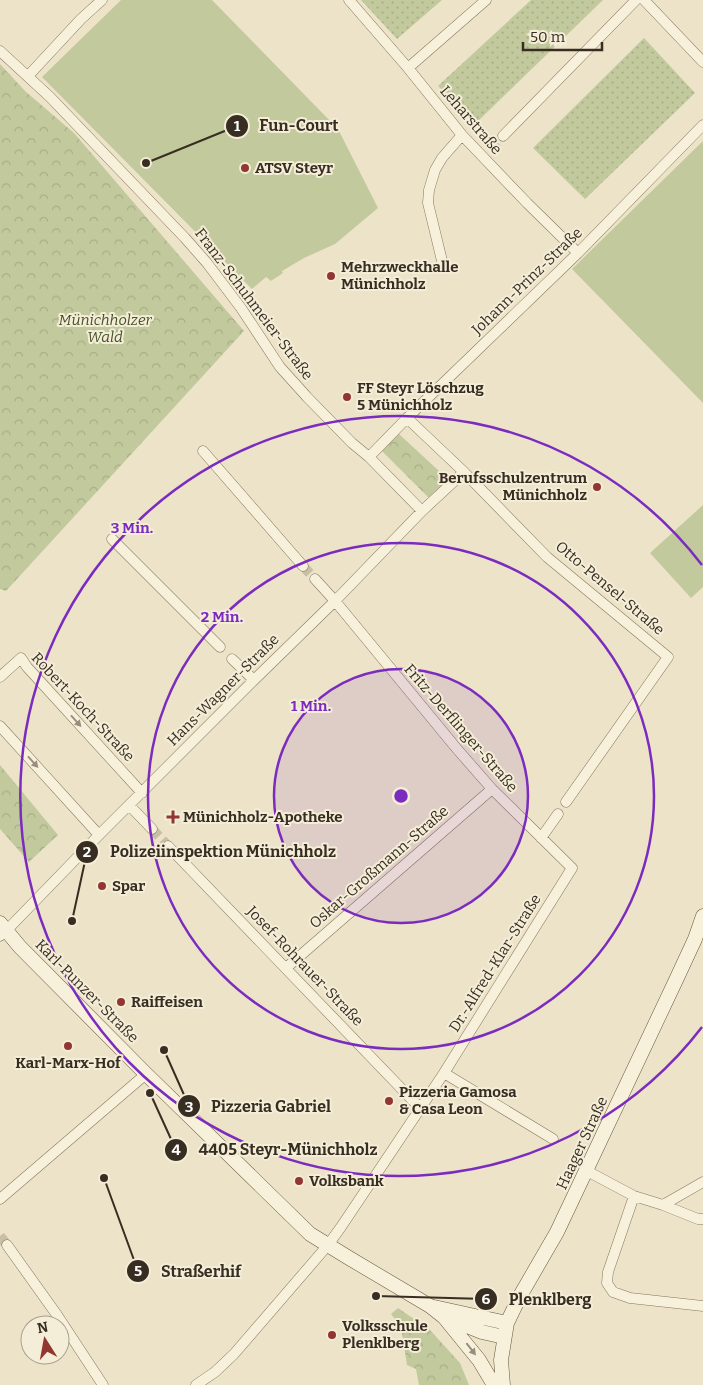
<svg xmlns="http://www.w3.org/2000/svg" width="703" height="1385" font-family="Bitter,serif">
<defs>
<pattern id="grass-dots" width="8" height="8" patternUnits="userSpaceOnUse" patternTransform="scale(1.25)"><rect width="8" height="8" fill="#c2ca9d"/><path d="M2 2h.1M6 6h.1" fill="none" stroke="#a7ae87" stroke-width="1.8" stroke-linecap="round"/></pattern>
<pattern id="forest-crowns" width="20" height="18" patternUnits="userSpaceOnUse" patternTransform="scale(1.25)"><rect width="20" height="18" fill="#c2ca9d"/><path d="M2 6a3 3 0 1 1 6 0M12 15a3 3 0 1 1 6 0" fill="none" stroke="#a7ae87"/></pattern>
</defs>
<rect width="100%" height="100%" fill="#ece3c8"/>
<path fill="url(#grass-dots)" d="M 361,0 L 442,0 L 397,39 Z
M 531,0 L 603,0 L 476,123 L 438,86 Z
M 644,38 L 695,93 L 585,199 L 533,148 Z"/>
<path fill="url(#forest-crowns)" d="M 0,64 L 25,91 L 74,133 L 244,331 L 6,591 L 0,589 Z
M 399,434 L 452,483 L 433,502 L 382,451 Z
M 0,765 L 58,835 L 29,862 L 0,829 Z
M 398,1308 L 430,1330 L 460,1363 L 469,1385 L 419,1385 L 416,1369 L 407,1365 L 401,1327 L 391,1314 Z"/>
<path fill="#c2ca9d" d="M 121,0 L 212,0 L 338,129 L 378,208 L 335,244 L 304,258 L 282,271 L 283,273 L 271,281 L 266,277 L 252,289 L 42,77 Z
M 703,141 L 703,403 L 572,269 Z
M 703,505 L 703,587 L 691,598 L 650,553 Z"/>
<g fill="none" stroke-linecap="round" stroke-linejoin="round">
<path stroke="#c8bfa7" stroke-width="10" stroke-dasharray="10 5" stroke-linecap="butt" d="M 490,149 L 503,136
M 303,566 L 315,579
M 152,829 L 168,846
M 0,1236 L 7,1245"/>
<g stroke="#87765e" stroke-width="11">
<path id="street" d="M 349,0 L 408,68 L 462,135 L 527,203 L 578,253
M 644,0 L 703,62
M 0,51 L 50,97 L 185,238 L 207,263 L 241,308 L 280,367 L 307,397 L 352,443 L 369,457 L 422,511
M 408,68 L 486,0
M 28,76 L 81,19 L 102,0
M 503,136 L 636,0
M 443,265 L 428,203 L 429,190 L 435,170 L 442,158 L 462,135
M 407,418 L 464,472 L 547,557 L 668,657 L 566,802
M 203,451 L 303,566
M 369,457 L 407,418 L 578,253 L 703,125
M 112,539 L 220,647
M 232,659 L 254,680
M 0,677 L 21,658 L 27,667 L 142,793
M 0,726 L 99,835
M 129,805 L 152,829
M 541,838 L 558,814
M 168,846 L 420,1108
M 0,936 L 6,931 L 99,835 L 254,680 L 335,601 L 422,511 L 464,472
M 286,968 L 492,789
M 444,1073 L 553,1139
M 587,1171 L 634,1196 L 663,1205 L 698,1219 L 703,1219
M 634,1196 L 608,1272 L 607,1283 L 613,1292 L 630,1298 L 703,1306
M 0,1199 L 146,1074
M 663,1205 L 703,1182
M 7,1245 L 57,1315 L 103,1385
M 196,1385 L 215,1372 L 234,1354 L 328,1245 L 341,1227 L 444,1073 L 572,868 L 492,789 L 457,749 L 335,601 L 315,579"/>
</g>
<g stroke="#695741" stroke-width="15">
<path id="secondary" d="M 0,923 L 20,947 L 146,1074 L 310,1234 L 349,1258 L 430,1306 L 444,1317 L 479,1360 L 494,1385
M 434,1307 L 507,1323
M 445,1317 L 482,1332 L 504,1337
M 503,1385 L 501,1360 L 507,1323 L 520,1296 L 557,1232 L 676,980 L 695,939 L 703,916"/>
</g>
<use href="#street" stroke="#f7f0db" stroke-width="10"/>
<use href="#secondary" stroke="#f7f0db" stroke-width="14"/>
</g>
<defs><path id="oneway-solid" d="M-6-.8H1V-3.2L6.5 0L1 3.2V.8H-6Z" transform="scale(1.25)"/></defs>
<g fill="#988e7e">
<use href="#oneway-solid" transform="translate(76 721) rotate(48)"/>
<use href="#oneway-solid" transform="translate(33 762) rotate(48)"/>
<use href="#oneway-solid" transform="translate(471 1349) rotate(52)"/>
</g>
<circle cx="401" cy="796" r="127" fill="#7b2cbf" fill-opacity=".12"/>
<g fill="none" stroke="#7b2cbf" stroke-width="2.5">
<circle cx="401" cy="796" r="127"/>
<circle cx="401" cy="796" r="253"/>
<path d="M702 1027A380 380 0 1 1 702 565"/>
</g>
<g fill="#923632" stroke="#f4edd8" stroke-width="2">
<circle cx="245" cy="168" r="5"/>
<circle cx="331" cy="276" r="5"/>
<circle cx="347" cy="397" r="5"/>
<circle cx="597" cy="487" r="5"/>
<path d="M170.5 809.5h5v5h5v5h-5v5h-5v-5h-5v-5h5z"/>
<circle cx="102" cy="886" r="5"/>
<circle cx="121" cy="1002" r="5"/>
<circle cx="68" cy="1046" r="5"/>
<circle cx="389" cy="1101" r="5"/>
<circle cx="299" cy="1181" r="5"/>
<circle cx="332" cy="1335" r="5"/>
</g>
<g text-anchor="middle" stroke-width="4" stroke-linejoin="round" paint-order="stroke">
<g font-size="15" fill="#382d21" stroke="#f4edd8">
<text transform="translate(471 120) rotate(49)" y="5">Leharstraße</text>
<text transform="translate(527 281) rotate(-44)" y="5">Johann-Prinz-Straße</text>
<text transform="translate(254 304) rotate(53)" y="5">Franz-Schuhmeier-Straße</text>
<text transform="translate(610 588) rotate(40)" y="5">Otto-Pensel-Straße</text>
<text transform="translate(223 690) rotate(-45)" y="5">Hans-Wagner-Straße</text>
<text transform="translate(83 707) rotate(47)" y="5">Robert-Koch-Straße</text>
<text transform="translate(461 728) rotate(49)" y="5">Fritz-Derflinger-Straße</text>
<text transform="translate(379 867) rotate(-41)" y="5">Oskar-Großmann-Straße</text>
<text transform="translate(495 963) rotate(-58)" y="5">Dr.-Alfred-Klar-Straße</text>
<text transform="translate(305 966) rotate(46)" y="5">Josef-Rohrauer-Straße</text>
<text transform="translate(87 991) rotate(45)" y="5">Karl-Punzer-Straße</text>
<text transform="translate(582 1143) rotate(-65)" y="5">Haager Straße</text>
</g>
<g font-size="15" font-weight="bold" fill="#382d21" stroke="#f4edd8" text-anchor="start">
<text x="255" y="173">ATSV Steyr</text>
<text x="341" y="272">Mehrzweckhalle<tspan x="341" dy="17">Münichholz</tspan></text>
<text x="357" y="393">FF Steyr Löschzug<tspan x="357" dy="17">5 Münichholz</tspan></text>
<text x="587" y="483" text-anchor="end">Berufsschulzentrum<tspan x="587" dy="17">Münichholz</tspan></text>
<text x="183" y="822">Münichholz-Apotheke</text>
<text x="112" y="891">Spar</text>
<text x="131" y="1007">Raiffeisen</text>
<text x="68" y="1068" text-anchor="middle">Karl-Marx-Hof</text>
<text x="399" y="1097">Pizzeria Gamosa<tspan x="399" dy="17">&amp; Casa Leon</tspan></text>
<text x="309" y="1186">Volksbank</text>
<text x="342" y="1331">Volksschule<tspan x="342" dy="17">Plenklberg</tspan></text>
</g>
<g font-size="15" font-style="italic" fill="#475329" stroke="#f4edd8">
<text x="105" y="325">Münichholzer<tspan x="105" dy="17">Wald</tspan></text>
</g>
</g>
<circle cx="401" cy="796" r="8" fill="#7b2cbf" stroke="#f4edd8" stroke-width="2.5"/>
<g font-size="15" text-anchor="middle" font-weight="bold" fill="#7b2cbf" stroke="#f4edd8" stroke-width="4" stroke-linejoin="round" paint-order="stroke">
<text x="132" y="533">3 Min.</text>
<text x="222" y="622">2 Min.</text>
<text x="311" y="711">1 Min.</text>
</g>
<path fill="none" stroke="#382d21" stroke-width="2" d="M146 163L237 126M72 921L87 852M164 1050L189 1106M150 1093L176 1150M104 1178L138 1271M376 1296L486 1299"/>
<g fill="#382d21" stroke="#f4edd8" stroke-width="2">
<circle cx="146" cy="163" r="5"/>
<circle cx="72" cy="921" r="5"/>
<circle cx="164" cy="1050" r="5"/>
<circle cx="150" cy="1093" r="5"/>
<circle cx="104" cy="1178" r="5"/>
<circle cx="376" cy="1296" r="5"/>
<circle cx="237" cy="126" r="12"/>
<circle cx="87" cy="852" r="12"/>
<circle cx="189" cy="1106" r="12"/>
<circle cx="176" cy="1150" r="12"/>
<circle cx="138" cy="1271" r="12"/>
<circle cx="486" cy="1299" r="12"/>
</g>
<g font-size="15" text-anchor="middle" font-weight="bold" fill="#fff">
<text x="237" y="131">1</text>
<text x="87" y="857">2</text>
<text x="189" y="1112">3</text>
<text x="176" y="1155">4</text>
<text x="138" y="1276">5</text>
<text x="486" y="1304">6</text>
</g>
<g font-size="16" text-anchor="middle" font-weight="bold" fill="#382d21" stroke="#f4edd8" stroke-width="4" stroke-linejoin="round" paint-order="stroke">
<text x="299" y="131">Fun-Court</text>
<text x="223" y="857">Polizeiinspektion Münichholz</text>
<text x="271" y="1112">Pizzeria Gabriel</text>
<text x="288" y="1155">4405 Steyr-Münichholz</text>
<text x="201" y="1277">Straßerhif</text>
<text x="550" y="1305">Plenklberg</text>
</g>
<g transform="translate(45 1340) rotate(349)"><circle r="24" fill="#f4edd8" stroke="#a9a08f"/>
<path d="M0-4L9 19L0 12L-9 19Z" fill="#923632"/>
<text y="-8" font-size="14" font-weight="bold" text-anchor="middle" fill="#382d21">N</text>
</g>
<path d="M523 42v8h79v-8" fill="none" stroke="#382d21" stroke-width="2.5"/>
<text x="530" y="42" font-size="15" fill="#382d21" stroke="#f4edd8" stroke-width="4" paint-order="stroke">50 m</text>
</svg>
